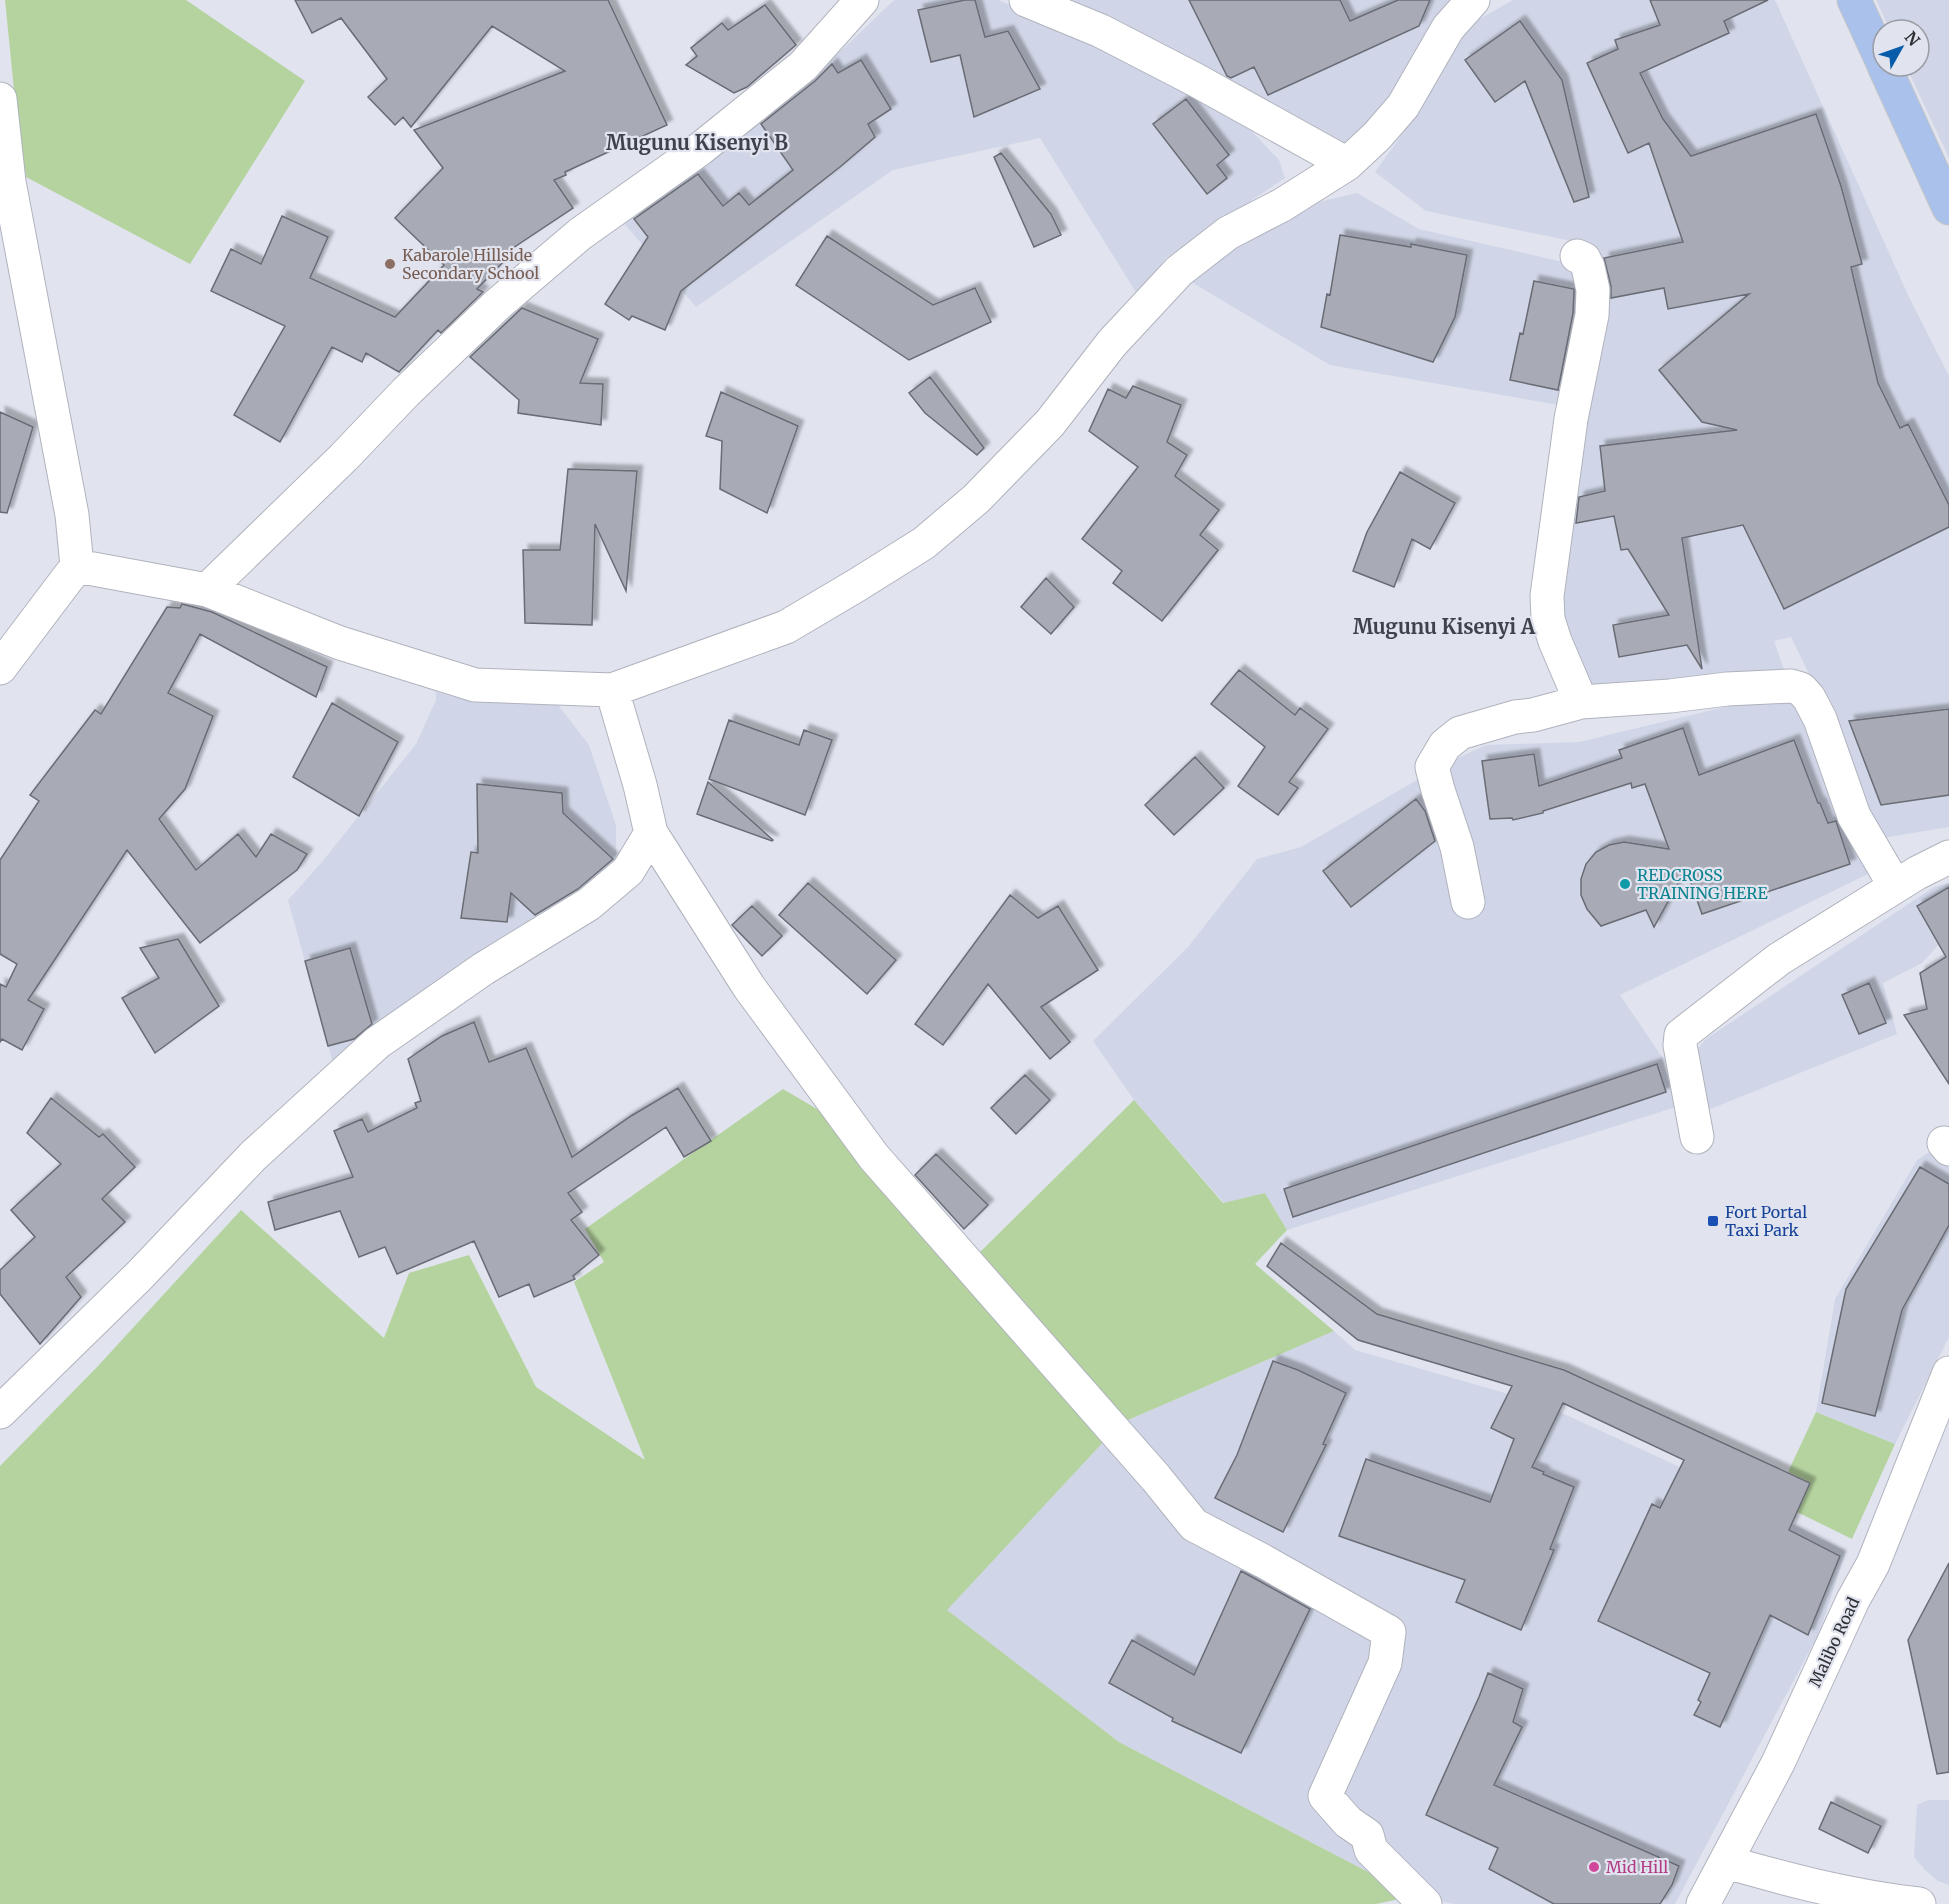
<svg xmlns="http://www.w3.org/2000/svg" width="1949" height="1904" font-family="Merriweather,serif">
<defs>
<filter id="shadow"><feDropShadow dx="5.5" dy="-5.5" stdDeviation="1.5" flood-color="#0004"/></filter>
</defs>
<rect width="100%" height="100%" fill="#e1e4ef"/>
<path fill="#d0d6e7" d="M 894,0 L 998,0 L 1147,63 L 1244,123 L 1279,160 L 1285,178 L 1166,258 L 1137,294 L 1040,138 L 893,170 L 696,307 L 623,222 L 844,48 Z
M 1047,0 L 1458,0 L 1367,132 L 1339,145 Z
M 1513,0 L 1775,0 L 1909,297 L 1949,376 L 1949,827 L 1883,838 L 1808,672 L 1791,637 L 1774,641 L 1784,669 L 1732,688 L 1598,704 L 1552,616 L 1570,407 L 1330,365 L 1188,280 L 1198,270 L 1306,205 L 1357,193 L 1419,229 L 1585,267 L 1586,244 L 1426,211 L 1375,172 L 1421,108 L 1450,50 L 1474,22 Z
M 1876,0 L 1949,0 L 1949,158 L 1906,66 L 1919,66 L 1919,30 L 1890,30 Z
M 1792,691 L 1832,806 L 1868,874 L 1620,995 L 1662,1057 L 1676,1107 L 1287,1230 L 1265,1193 L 1224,1203 L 1134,1100 L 1093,1041 L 1188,947 L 1257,859 L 1301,847 L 1443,765 L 1486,745 L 1579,742 Z
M 436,692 L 466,700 L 555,701 L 589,745 L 616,825 L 616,885 L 336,1074 L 288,900 L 322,862 L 416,744 L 436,700 Z
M 1949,883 L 1949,933 L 1922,963 L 1883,983 L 1897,1034 L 1703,1112 L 1690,1058 L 1706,1039 L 1934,887 Z
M 1938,1146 L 1949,1162 L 1949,1337 L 1895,1444 L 1816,1412 L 1835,1299 L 1917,1160 Z
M 1334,1331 L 1355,1350 L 1540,1403 L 1680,1467 L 1846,1551 L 1820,1631 L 1675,1904 L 1455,1904 L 1414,1896 L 1119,1742 L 946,1610 L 1121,1423 Z
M 1928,1800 L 1949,1800 L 1949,1885 L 1938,1881 L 1925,1870 L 1914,1857 L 1917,1805 Z"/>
<path fill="#b5d39f" d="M 5,0 L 186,0 L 305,81 L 190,264 L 26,177 L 18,130 Z
M 783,1089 L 834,1119 L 968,1264 L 1134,1100 L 1223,1203 L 1265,1193 L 1287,1230 L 1255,1264 L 1334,1331 L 1121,1423 L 947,1610 L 1119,1742 L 1414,1896 L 1376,1904 L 0,1904 L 0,1466 L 98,1366 L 241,1210 L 384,1338 L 409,1273 L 469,1255 L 536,1387 L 645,1460 L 574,1282 L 604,1262 L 585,1229 Z
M 1816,1412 L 1895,1444 L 1852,1539 L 1797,1512 L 1810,1483 L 1788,1472 Z"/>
<path fill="#a8abb5" stroke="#696c75" stroke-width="1.5" filter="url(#shadow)" d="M 295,0 L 608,0 L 667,125 L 565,172 L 566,175 L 554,180 L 573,208 L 498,258 L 503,262 L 477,289 L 483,292 L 441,333 L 438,330 L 399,372 L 366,353 L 362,362 L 332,347 L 280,442 L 234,415 L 285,326 L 211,291 L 231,249 L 261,264 L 282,216 L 328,237 L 310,278 L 395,317 L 444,265 L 395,218 L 443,168 L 414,130 L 565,71 L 492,26 L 411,127 L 403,117 L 395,125 L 368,97 L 387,79 L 341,18 L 312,33 Z
M 965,0 L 975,0 L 985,37 L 1008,31 L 1040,89 L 974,117 L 960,55 L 931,62 L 918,10 Z
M 1189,0 L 1340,0 L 1350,21 L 1398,0 L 1430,0 L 1419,26 L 1268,95 L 1254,67 L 1231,78 L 1227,76 Z
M 1650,0 L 1768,0 L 1724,21 L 1729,33 L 1640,73 L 1663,119 L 1691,156 L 1816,114 L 1841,186 L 1862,264 L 1851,267 L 1878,383 L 1900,428 L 1908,424 L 1949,505 L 1949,527 L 1784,609 L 1743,525 L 1682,538 L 1702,669 L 1687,645 L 1619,657 L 1613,625 L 1669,615 L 1628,549 L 1621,550 L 1614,516 L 1576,523 L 1579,497 L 1605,491 L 1600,446 L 1737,430 L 1702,422 L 1659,370 L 1749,294 L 1668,309 L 1664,288 L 1611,298 L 1611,286 L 1604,258 L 1683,242 L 1649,143 L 1628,153 L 1587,63 L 1618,49 L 1615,40 L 1660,25 Z
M 765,5 L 796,45 L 747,87 L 734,93 L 686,65 L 697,56 L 691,48 L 722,23 L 728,30 Z
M 1520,21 L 1562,80 L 1589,197 L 1574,202 L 1525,81 L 1495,102 L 1465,60 Z
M 861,60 L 891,109 L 868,124 L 875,137 L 840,167 L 681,291 L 665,330 L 632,316 L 629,320 L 605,304 L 648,237 L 634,219 L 698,174 L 723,206 L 739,193 L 749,205 L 793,170 L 761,124 L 815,81 L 832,64 L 838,73 Z
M 1186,99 L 1229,155 L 1217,165 L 1227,178 L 1207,194 L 1153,124 Z
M 1001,153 L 1051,214 L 1061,235 L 1034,247 L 994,157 Z
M 1340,235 L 1411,247 L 1411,244 L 1467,255 L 1455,317 L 1433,362 L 1321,327 L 1327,294 L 1330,295 Z
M 827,236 L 933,305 L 975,288 L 991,322 L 909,360 L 796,285 Z
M 1534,281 L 1574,289 L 1574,292 L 1573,313 L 1558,390 L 1510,380 L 1520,333 L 1523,334 Z
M 522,308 L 598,339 L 580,383 L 603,384 L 601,425 L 518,413 L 519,400 L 470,357 Z
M 930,377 L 984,448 L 977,455 L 925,413 L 909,393 Z
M 1133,386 L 1181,405 L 1167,442 L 1187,455 L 1175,476 L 1219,510 L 1200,535 L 1218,550 L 1162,621 L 1113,583 L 1122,571 L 1082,539 L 1138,467 L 1089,431 L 1108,389 L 1126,398 Z
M 721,392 L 798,426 L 767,513 L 720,489 L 722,441 L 706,436 Z
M 0,412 L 33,427 L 7,513 L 0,512 Z
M 568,469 L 637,471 L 626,591 L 595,524 L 592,625 L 525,623 L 523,550 L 560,550 Z
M 1400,472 L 1455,503 L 1430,549 L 1412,539 L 1394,587 L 1353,571 L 1367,532 Z
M 1046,578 L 1074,607 L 1051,634 L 1021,607 Z
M 182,604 L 212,612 L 327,667 L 316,697 L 200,634 L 168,693 L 213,716 L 185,789 L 159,819 L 196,870 L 238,834 L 256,857 L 271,834 L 307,854 L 297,870 L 200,943 L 127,850 L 28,1000 L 44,1009 L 22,1050 L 2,1039 L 0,1042 L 0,984 L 6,987 L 17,964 L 0,954 L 0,860 L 39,801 L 30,795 L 95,710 L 101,714 L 167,607 L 180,608 Z
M 1239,670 L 1295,715 L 1300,708 L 1328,729 L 1289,782 L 1298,788 L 1278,815 L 1238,786 L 1265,747 L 1211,704 Z
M 332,703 L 398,742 L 359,816 L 293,777 Z
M 1949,709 L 1949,795 L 1881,805 L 1849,721 Z
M 729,720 L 799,745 L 804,730 L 832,740 L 805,815 L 709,779 Z
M 1683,728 L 1699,775 L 1794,740 L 1818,803 L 1820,803 L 1828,823 L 1836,821 L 1850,864 L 1702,914 L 1686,869 L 1654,927 L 1646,910 L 1601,926 L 1587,909 L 1581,895 L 1581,879 L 1586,864 L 1596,852 L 1609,845 L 1624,842 L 1669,849 L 1645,784 L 1632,788 L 1631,783 L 1543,811 L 1543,813 L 1513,820 L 1512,818 L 1490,819 L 1482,761 L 1534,754 L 1539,786 L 1622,758 L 1619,750 Z
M 1195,757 L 1224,788 L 1174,835 L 1145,805 Z
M 708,782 L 773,840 L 772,841 L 697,814 Z
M 477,784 L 562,793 L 563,813 L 613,859 L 578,889 L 535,915 L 511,893 L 507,922 L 461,918 L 471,852 L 478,853 Z
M 1416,799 L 1425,811 L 1435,841 L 1351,907 L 1323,871 Z
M 808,883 L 896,960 L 867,994 L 779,915 Z
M 1949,887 L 1949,1084 L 1904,1015 L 1927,1009 L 1920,973 L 1946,957 L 1917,906 Z
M 1010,895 L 1038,918 L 1058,906 L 1098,970 L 1041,1007 L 1070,1042 L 1050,1059 L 988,984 L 943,1045 L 915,1024 Z
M 752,906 L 782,936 L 762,956 L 732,925 Z
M 178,939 L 219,1006 L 155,1053 L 122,998 L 159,978 L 140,948 Z
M 350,948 L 372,1024 L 354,1039 L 328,1046 L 305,961 Z
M 1869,983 L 1886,1023 L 1859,1034 L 1842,995 Z
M 474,1022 L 489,1062 L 526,1048 L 572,1157 L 631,1116 L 678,1088 L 711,1141 L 684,1157 L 666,1127 L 568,1193 L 582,1212 L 571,1220 L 599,1255 L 573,1276 L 575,1279 L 534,1297 L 529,1284 L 499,1297 L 474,1241 L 397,1274 L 385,1247 L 359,1257 L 340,1211 L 275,1230 L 268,1202 L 353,1177 L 334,1131 L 362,1119 L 368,1132 L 417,1108 L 415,1103 L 421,1101 L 408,1059 L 442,1036 Z
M 1657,1064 L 1666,1092 L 1293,1217 L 1284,1189 Z
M 1025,1075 L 1050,1100 L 1016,1134 L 991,1108 Z
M 51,1098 L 99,1137 L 103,1134 L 135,1167 L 102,1199 L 125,1222 L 66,1277 L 81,1297 L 40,1344 L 0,1294 L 0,1270 L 35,1237 L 11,1210 L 61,1164 L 27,1133 Z
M 936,1154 L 988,1205 L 964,1229 L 915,1175 Z
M 1920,1167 L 1949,1184 L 1949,1225 L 1902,1310 L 1875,1416 L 1822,1403 L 1846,1289 Z
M 1281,1243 L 1377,1314 L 1564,1370 L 1810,1483 L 1789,1530 L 1840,1556 L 1808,1635 L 1770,1615 L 1720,1727 L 1694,1715 L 1701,1702 L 1698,1700 L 1710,1673 L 1598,1621 L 1652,1504 L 1660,1508 L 1684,1460 L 1563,1403 L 1532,1467 L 1544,1472 L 1543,1474 L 1574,1487 L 1550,1549 L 1554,1550 L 1521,1630 L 1456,1602 L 1465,1580 L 1339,1536 L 1366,1459 L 1490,1502 L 1514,1439 L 1491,1428 L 1512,1386 L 1358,1340 L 1267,1266 Z
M 1273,1361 L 1298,1370 L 1346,1393 L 1323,1444 L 1326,1445 L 1283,1532 L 1215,1498 L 1237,1455 Z
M 1949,1563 L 1949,1772 L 1937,1774 L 1908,1640 Z
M 1241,1571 L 1310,1609 L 1241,1753 L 1172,1721 L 1173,1718 L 1109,1683 L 1132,1640 L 1194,1675 Z
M 1488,1673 L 1523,1689 L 1513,1722 L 1522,1727 L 1494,1785 L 1679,1866 L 1672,1885 L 1660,1904 L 1554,1904 L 1489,1869 L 1498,1848 L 1426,1815 L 1479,1697 Z
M 1831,1802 L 1881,1826 L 1868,1853 L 1819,1829 Z"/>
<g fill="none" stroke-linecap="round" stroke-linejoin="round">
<g stroke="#b0b3bd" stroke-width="35">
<path id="minor" d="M 1026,0 L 1101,31 L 1194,79 L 1347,164
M 0,99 L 9,182 L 72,515 L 77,566 L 0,668
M 1577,256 L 1584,259 L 1588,267 L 1593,290 L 1592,315 L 1571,419 L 1547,596 L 1548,619 L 1555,641 L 1581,702
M 77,566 L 207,590 L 340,643 L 475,685 L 612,690 L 786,627 L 857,585 L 924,543 L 976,499 L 1050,423 L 1112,343 L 1179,271 L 1228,233 L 1282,205 L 1347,164 L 1377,136 L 1403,106 L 1448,28 L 1473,0
M 207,590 L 344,457 L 406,392 L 499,303 L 580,234 L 700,149 L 803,66 L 862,0
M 651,833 L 749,987 L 874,1157 L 1156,1478 L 1194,1525 L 1263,1561 L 1389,1632 L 1385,1663 L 1325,1796 L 1348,1822 L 1367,1835 L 1371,1850 L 1425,1904
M 1468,902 L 1457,847 L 1438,790 L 1432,767 L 1445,745 L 1460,733 L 1515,717 L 1533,715 L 1581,702 L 1670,696 L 1727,689 L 1791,686 L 1801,689 L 1809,698 L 1820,719 L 1854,816 L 1895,886
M 1697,1137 L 1680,1045 L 1681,1035 L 1779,959 L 1917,873 L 1949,857
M 1944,1143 L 1949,1149
M 0,1412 L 139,1276 L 253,1156 L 377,1043 L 483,969 L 589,904 L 628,871 L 651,833 L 640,785 L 612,690
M 1726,1862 C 1789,1880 1853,1897 1919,1904
M 1703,1904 L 1778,1763 L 1853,1600 L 1873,1564 L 1949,1373"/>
</g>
<g stroke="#c4c5c6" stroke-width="35">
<path id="major" d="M 1854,0 L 1883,63
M 1884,66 L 1949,208"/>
</g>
<use href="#minor" stroke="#fff" stroke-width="33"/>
<use href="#major" stroke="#a9c1eb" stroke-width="33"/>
</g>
<circle fill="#8d6e63" stroke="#e1e4ef" stroke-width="2" cx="390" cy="264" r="6"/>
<circle fill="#0f9aa8" stroke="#e1e4ef" stroke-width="2" cx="1625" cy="884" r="6"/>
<rect fill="#1a4fb4" stroke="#e1e4ef" stroke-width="2" x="1707" y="1215" width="12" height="12" rx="3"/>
<circle fill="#d1479c" stroke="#e1e4ef" stroke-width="2" cx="1594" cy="1867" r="6"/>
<g text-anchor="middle" stroke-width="4.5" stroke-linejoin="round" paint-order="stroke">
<g font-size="16" fill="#785e54" stroke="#e1e4ef" text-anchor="start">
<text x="402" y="261">Kabarole Hillside<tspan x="402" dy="18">Secondary School</tspan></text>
</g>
<g font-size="16" fill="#0d838f" stroke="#e1e4ef" text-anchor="start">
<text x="1637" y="881">REDCROSS<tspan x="1637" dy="18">TRAINING HERE</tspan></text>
</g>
<g font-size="16" fill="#164399" stroke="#e1e4ef" text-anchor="start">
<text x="1725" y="1218">Fort Portal<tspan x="1725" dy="18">Taxi Park</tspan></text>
</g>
<g font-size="16" fill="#2e2f33" stroke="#e1e4ef">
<text transform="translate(1834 1642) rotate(-65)" y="6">Malibo Road</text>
</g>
<g font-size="16" fill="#b23c85" stroke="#e1e4ef" text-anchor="start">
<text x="1606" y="1873">Mid Hill</text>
</g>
<g font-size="20" font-weight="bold" fill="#40424b" stroke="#e1e4ef">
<text x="697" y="150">Mugunu Kisenyi B</text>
<text x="1444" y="634">Mugunu Kisenyi A</text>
</g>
</g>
<g transform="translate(1901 48) rotate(50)"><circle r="28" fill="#e1e4ef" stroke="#999ca4" stroke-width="1.5"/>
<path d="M0-4.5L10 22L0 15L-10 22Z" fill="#085dab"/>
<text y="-9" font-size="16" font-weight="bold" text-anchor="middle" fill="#2e2f33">N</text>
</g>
</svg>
